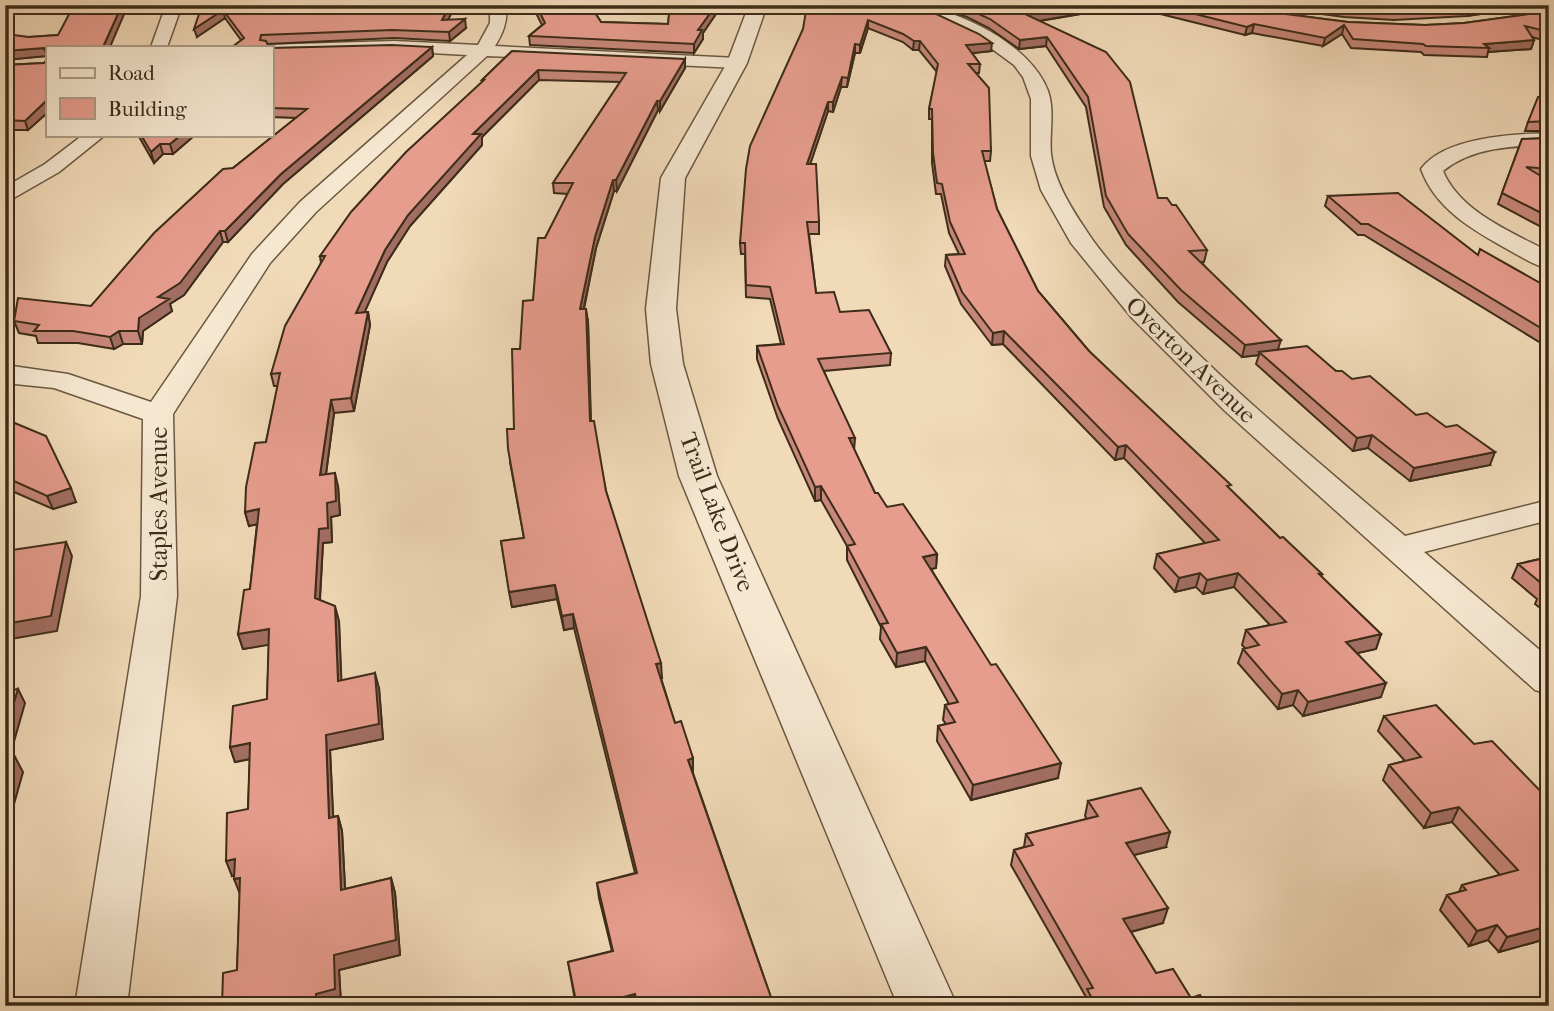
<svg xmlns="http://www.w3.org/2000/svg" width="1554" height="1011" font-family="'IM FELL French Canon',serif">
<rect width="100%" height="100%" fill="#f1dab8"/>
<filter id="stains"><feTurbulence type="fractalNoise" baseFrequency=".00286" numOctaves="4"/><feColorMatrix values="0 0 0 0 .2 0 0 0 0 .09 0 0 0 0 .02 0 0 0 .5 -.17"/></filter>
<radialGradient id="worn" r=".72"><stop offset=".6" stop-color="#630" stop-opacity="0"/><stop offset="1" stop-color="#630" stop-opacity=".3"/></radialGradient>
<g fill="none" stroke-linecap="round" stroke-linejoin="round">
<g stroke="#695841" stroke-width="3">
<path id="minor" d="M 166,5 L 182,5 L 167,47 L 151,47 Z
M 490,5 L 506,5 C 508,21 503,33 495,46 L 737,58 L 746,63 L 737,68 L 487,56 L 316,212 L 270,263 L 173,414 L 177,596 L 127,1006 L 75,1006 L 141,596 L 143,419 L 54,388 L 5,383 L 5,365 L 68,374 L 151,402 L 252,254 L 300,202 L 467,55 L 394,51 L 271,54 L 271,47 L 264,47 L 265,45 L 394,41 L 478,45 L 490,23 Z
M 904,5 C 953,5 1030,43 1048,91 C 1055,111 1049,134 1051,154 C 1054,180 1070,206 1084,227 C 1106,262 1138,293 1167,323 C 1241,399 1324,467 1405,536 L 1549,500 L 1549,520 L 1424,552 L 1549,658 L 1549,694 L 1535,690 L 1225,411 L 1132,318 L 1071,243 L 1041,190 L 1031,156 L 1031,99 L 1023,77 L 1014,65 L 980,40 Z
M 1502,5 L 1529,5 L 1549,10 L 1549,20 L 1505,8 Z
M 1549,133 L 1549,145 C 1512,146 1473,147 1443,171 C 1460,212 1512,232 1549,252 L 1549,269 C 1536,266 1525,259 1514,253 C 1477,232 1436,211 1421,169 C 1444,137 1513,134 1549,133 Z
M 83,135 L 105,135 L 59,172 L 5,203 L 5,187 L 45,164 Z"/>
</g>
<g stroke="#695841" stroke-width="3">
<path id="tertiary" d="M 749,5 L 767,5 L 747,63 L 685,178 L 676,309 L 683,364 L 717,476 L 957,1006 L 898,1006 L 679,476 L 651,364 L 646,309 L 661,178 L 727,63 Z"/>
</g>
<use href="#minor" fill="#f6e7d1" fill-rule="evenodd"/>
<use href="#tertiary" fill="#f6e7d1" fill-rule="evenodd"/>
</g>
<path fill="#c7877a" stroke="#3c2c19" stroke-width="2" d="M 128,5 L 47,47 L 47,113 L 28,130 L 5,130 L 5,65 L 44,63 L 47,60 L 47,56 L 5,60 L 29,37 L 58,35 Z
M 202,5 L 452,5 L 453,10 L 448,19 L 466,28 L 450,41 L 394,38 L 267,44 L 241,40 L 225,18 L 197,37 Z
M 532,5 L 590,5 L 601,22 L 668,24 L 670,5 L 722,5 L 703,33 L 703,39 L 694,53 L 530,45 L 529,36 L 542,25 Z
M 917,5 L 991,51 L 972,53 L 980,64 L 979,73 L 976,73 L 991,151 L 990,161 L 984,161 L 997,209 L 1038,291 L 1089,351 L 1280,538 L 1322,574 L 1321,577 L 1381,634 L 1376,649 L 1357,653 L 1381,697 L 1303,716 L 1293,705 L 1278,709 L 1238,663 L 1243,649 L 1245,648 L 1242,645 L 1246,630 L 1270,625 L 1234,587 L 1203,594 L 1196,587 L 1175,592 L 1154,568 L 1157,554 L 1205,543 L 1124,458 L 1115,460 L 1003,344 L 992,345 L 961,304 L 945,266 L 946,255 L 959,254 L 949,233 L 941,194 L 936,194 L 932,163 L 932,119 L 929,119 L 929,109 L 937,72 L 919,50 L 913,50 L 903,42 L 868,28 L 860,53 L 855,53 L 847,87 L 841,87 L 833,112 L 828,111 L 810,164 L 819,222 L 819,234 L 809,234 L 816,293 L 891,353 L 890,365 L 824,371 L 854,450 L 875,493 L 887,507 L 937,554 L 936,568 L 931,569 L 1058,778 L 971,800 L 937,741 L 938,726 L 946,724 L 943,720 L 945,705 L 949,704 L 925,661 L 896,667 L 880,639 L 881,627 L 847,560 L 847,546 L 821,500 L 815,501 L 778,419 L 757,359 L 757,346 L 781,344 L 770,299 L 746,297 L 745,254 L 741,254 L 740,243 L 803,29 Z
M 928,5 L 1235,5 L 1270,12 L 1348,22 L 1425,25 L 1464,23 L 1544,12 L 1547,10 L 1541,5 L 1467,16 L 1394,20 L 1344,17 L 1254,5 L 1549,5 L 1549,42 L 1532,37 L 1534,40 L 1531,49 L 1488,52 L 1487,57 L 1424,55 L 1421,52 L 1351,48 L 1342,34 L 1323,46 L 1252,33 L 1245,35 L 1128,6 L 1040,21 L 1158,198 L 1207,250 L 1204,262 L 1201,262 L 1278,349 L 1336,371 L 1352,379 L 1416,415 L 1490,465 L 1410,481 L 1368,448 L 1353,451 L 1256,364 L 1259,355 L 1242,357 L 1178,302 L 1126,245 L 1104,207 L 1086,107 L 1046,46 L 1019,49 L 989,28 L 967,17 Z
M 432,47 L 433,56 L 283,184 L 228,242 L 223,242 L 184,295 L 170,304 L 172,311 L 143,331 L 142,344 L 123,344 L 114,349 L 78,343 L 38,343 L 36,336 L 19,333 L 14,321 L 91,306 L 233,168 L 296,118 L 271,117 L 271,48 Z
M 512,51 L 685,68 L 660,111 L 658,110 L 617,191 L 614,191 L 596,248 L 584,309 L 588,321 L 591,421 L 606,491 L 662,678 L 661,678 L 675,723 L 693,758 L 693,773 L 774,1006 L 576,1006 L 571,978 L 568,962 L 612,951 L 599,898 L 597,883 L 635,873 L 574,628 L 564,630 L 557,599 L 512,607 L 501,541 L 524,538 L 510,462 L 514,429 L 520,349 L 533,300 L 545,238 L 568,194 L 554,193 L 553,183 L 620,82 L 539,80 L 482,137 L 482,145 L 410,226 L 387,262 L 364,312 L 368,312 L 370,325 L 354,411 L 334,413 L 326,474 L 338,486 L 340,515 L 331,517 L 332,542 L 323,543 L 320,600 L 339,621 L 341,680 L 379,688 L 383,739 L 330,750 L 333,817 L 338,816 L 342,831 L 345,889 L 391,878 L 395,893 L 400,955 L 339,970 L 341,1004 L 237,970 L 240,893 L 235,875 L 232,876 L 248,809 L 250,759 L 235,762 L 230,747 L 267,699 L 269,644 L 243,649 L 238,634 L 250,589 L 257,524 L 249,526 L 245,512 L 266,442 L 278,386 L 274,386 L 271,374 L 321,263 L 320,256 L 482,82 L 482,80 Z
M 1549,97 L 1549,131 L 1525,131 L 1528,122 Z
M 138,135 L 195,135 L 173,154 L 163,154 L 154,163 Z
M 1549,138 L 1549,180 L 1547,180 L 1549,181 L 1549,231 L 1498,204 L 1522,139 Z
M 1328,196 L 1478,255 L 1549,288 L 1549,348 L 1364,235 L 1358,235 L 1325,206 Z
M 5,419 L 76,502 L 53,509 L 5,488 Z
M 1549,557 L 1549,615 L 1535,604 L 1537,599 L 1512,578 L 1518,564 Z
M 1384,716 L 1474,744 L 1549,800 L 1549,951 L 1539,941 L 1499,952 L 1488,940 L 1469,946 L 1440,910 L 1447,895 L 1459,892 L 1462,885 L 1500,875 L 1452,822 L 1424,828 L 1383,780 L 1389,765 L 1405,761 L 1378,731 Z
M 1088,801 L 1166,847 L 1134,855 L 1163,923 L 1131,932 L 1156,973 L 1191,998 L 1207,1006 L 1084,1006 L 1086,997 L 1011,865 L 1014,850 L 1024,847 L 1026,834 L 1087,819 L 1085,816 Z"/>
<path fill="#a26e63" stroke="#3c2c19" stroke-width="2" d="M 122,5 L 128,5 L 110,47 L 103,47 Z
M 450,5 L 452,5 L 453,10 L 444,28 L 442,20 Z
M 716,5 L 722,5 L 703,33 L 703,39 L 694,53 L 694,44 L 698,30 Z
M 1085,5 L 1128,5 L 1128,6 L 1026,23 L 1027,15 Z
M 1487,5 L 1541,5 L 1467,16 L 1470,8 Z
M 223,10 L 225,18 L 197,37 L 194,29 Z
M 465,19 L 466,28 L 450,41 L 449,32 Z
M 868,20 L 868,28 L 860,53 L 860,45 Z
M 1254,24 L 1252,33 L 1245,35 L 1247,27 Z
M 1344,25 L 1342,34 L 1323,46 L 1325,38 Z
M 1047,37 L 1046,46 L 1019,49 L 1020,40 Z
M 1534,40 L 1531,49 L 1488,52 L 1489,48 L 1484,44 Z
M 914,41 L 920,41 L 919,50 L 913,50 Z
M 992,43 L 991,51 L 965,54 L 966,45 Z
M 855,44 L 855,53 L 847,87 L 848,78 Z
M 432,47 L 433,56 L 283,184 L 228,242 L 225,231 L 281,174 Z
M 44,48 L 47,56 L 5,60 L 5,51 Z
M 685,59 L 685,68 L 660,111 L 660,101 Z
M 538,70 L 539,80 L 482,137 L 482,145 L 410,226 L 387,262 L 359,325 L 356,313 L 385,250 L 408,215 L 473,134 Z
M 842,77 L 841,87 L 833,112 L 833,102 Z
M 47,100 L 47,113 L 28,130 L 25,121 Z
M 657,101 L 658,110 L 617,191 L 616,180 Z
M 828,102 L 828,111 L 807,174 L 807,164 Z
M 181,135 L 195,135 L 173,154 L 170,144 Z
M 160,144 L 163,154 L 154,163 L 151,152 Z
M 613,180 L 614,191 L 596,248 L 581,321 L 580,309 L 595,237 Z
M 220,231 L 223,242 L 184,295 L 170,304 L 172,311 L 143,331 L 142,344 L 138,331 L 139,318 Z
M 7,246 L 11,257 L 5,261 L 5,247 Z
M 5,290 L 10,302 L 5,306 Z
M 586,309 L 588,321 L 591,434 L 590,421 Z
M 368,312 L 370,325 L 354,411 L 351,398 Z
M 119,331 L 123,344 L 114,349 L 110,337 Z
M 1004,331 L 1003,344 L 992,345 L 993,333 Z
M 1281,340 L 1277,352 L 1259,352 L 1259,355 L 1242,357 L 1245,345 Z
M 331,400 L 334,413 L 324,489 L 320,475 Z
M 1372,435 L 1368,448 L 1353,451 L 1357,438 Z
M 849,438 L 855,438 L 854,451 Z
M 1126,445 L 1124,458 L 1115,460 L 1118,447 Z
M 1495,452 L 1490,465 L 1410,481 L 1414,468 Z
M 335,473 L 338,486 L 340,515 L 331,517 L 332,542 L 323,543 L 319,612 L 315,598 L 319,529 Z
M 821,486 L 821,500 L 815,501 L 815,487 Z
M 71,488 L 76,502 L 53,509 L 47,496 Z
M 259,509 L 263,523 L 249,526 L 245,512 Z
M 66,542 L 72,556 L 57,631 L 5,640 L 5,624 Z
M 937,554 L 936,568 L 922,571 L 923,557 Z
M 1200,573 L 1196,587 L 1175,592 L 1179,578 Z
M 1238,573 L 1234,587 L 1203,594 L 1207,580 Z
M 555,585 L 557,599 L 512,607 L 509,592 Z
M 335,606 L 339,621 L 342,695 L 338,681 Z
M 573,614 L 574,628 L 564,630 L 562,616 Z
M 269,629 L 274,644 L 243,649 L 238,634 Z
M 1381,634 L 1376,649 L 1341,657 L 1346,642 Z
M 926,647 L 925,661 L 896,667 L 897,653 Z
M 661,663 L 662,678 L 657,679 L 656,664 Z
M 375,673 L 379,688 L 383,739 L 330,750 L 334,833 L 329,818 L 326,735 Z
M 1386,683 L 1381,697 L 1303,716 L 1308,702 Z
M 18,689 L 25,703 L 5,773 L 5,731 Z
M 1298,690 L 1293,705 L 1278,709 L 1282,694 Z
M 250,743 L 255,758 L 235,762 L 230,747 Z
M 15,757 L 23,772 L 12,811 L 5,812 L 5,792 Z
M 693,758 L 693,773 L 688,760 Z
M 1061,763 L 1058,778 L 971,800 L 973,785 Z
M 1459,807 L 1452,822 L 1424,828 L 1431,813 Z
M 338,816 L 342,831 L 346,905 L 341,890 Z
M 1170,832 L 1166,847 L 1122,858 L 1126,843 Z
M 235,859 L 241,874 L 232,876 L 226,861 Z
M 240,878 L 240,894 L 234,879 Z
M 391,878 L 395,893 L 400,955 L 339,970 L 341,1004 L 335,1006 L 316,1006 L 316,994 L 334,955 Z
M 1168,908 L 1163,923 L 1119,935 L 1123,919 Z
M 1497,925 L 1488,940 L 1469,946 L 1477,931 Z
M 1548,926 L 1539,941 L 1499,952 L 1507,937 Z
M 635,994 L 637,1006 L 590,1006 Z"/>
<path fill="#e79d8e" stroke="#3c2c19" stroke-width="2" d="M 74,5 L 122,5 L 103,47 L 47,47 L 47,100 L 25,121 L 5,120 L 5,65 L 44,63 L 47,60 L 47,50 L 44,48 L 5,51 L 5,34 L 29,37 L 58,35 Z
M 202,5 L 450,5 L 442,20 L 465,19 L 449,32 L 392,30 L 261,35 L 260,40 L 266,41 L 269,47 L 232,47 L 244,38 L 223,10 L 194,29 Z
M 536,5 L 590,5 L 601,22 L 668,24 L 670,5 L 716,5 L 698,30 L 702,30 L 694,44 L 529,36 L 545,23 Z
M 807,5 L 917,5 L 979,34 L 992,43 L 966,45 L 980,64 L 968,64 L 989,88 L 991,151 L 982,151 L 997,209 L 1038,291 L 1089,351 L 1231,485 L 1227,486 L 1280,538 L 1283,537 L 1322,574 L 1319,574 L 1381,634 L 1346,642 L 1386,683 L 1308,702 L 1298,690 L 1282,694 L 1243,649 L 1259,645 L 1246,630 L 1286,622 L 1238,573 L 1207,580 L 1200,573 L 1179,578 L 1157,554 L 1219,540 L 1126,445 L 1118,447 L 1004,331 L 993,333 L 962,292 L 946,255 L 965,254 L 950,222 L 942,184 L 937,183 L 933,153 L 932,109 L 929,109 L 938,64 L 920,41 L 914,41 L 903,34 L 868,20 L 860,45 L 855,44 L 848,78 L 842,77 L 833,102 L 828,102 L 807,164 L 816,164 L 819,222 L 807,222 L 816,293 L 834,292 L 840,312 L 869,310 L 891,353 L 818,359 L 855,438 L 849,438 L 875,493 L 878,493 L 887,507 L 903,504 L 937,554 L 923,557 L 991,665 L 996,664 L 1061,763 L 973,785 L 938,726 L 955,722 L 945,705 L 958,702 L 926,647 L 897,653 L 881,624 L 888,623 L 847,546 L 855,544 L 821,486 L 815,487 L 778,406 L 757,346 L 784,344 L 770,287 L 746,285 L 745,243 L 740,243 L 746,169 L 750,146 L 803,29 Z
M 956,5 L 1085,5 L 1027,15 L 1106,52 L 1130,82 L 1158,198 L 1167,198 L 1172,205 L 1176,205 L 1207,250 L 1189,251 L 1281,340 L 1245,345 L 1181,290 L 1128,234 L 1106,196 L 1088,97 L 1047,37 L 1020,40 L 990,19 L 968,9 Z
M 1159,5 L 1235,5 L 1270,12 L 1348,22 L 1425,25 L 1464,23 L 1544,12 L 1549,9 L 1549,32 L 1525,26 L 1534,40 L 1484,44 L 1489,48 L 1426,46 L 1423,44 L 1353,39 L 1344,25 L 1325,38 L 1254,24 L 1247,27 Z
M 1317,5 L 1487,5 L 1470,8 L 1396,11 L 1346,9 Z
M 392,45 L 432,47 L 281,174 L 225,231 L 220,231 L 180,283 L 158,297 L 169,299 L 139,318 L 138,331 L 119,331 L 110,337 L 73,331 L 34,331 L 39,325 L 14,321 L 18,298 L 91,306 L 154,233 L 223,169 L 233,168 L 307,109 L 271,108 L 271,48 Z
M 512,51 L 685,59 L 660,101 L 657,101 L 616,180 L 613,180 L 595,237 L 580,309 L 586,309 L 590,421 L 594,421 L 606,491 L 661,663 L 656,664 L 675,723 L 681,721 L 693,758 L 688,760 L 774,1006 L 638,1006 L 635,994 L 590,1006 L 577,1006 L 568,962 L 613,951 L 597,883 L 637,873 L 573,614 L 562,616 L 555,585 L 509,592 L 501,541 L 524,538 L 508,449 L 507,429 L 514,429 L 512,349 L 520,349 L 523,301 L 533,300 L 538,238 L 545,238 L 573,183 L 553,183 L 626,73 L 538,70 L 473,134 L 481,134 L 408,215 L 385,250 L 356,313 L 368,312 L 351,398 L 331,400 L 320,475 L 335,473 L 336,501 L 327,503 L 328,528 L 319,529 L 315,598 L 335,606 L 338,681 L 375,673 L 379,724 L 326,735 L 329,818 L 338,816 L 341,890 L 391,878 L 396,940 L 334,955 L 335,989 L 316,994 L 316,1006 L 222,1006 L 223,973 L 237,970 L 240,878 L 234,879 L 235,859 L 226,861 L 227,813 L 248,809 L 250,743 L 230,747 L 233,706 L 267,699 L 269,629 L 238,634 L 244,590 L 250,589 L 259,509 L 245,512 L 246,487 L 255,443 L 266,442 L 280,373 L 271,374 L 285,326 L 325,256 L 320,256 L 351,212 L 406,152 L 484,80 L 482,80 Z
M 1538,97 L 1549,97 L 1549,121 L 1528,122 Z
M 141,135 L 181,135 L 170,144 L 160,144 L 151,152 Z
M 1549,138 L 1549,169 L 1526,167 L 1549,181 L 1549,217 L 1502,193 L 1522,139 Z
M 1398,193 L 1478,255 L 1480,249 L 1549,288 L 1549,333 L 1368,224 L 1361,224 L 1328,196 Z
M 1307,346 L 1336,371 L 1342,371 L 1352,379 L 1370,376 L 1416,415 L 1427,413 L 1446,427 L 1457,425 L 1495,452 L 1414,468 L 1372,435 L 1357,438 L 1259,352 Z
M 5,419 L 46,436 L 71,488 L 47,496 L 5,477 Z
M 66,542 L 51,616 L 5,624 L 5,551 Z
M 1549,557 L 1549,595 L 1542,589 L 1547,588 L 1518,564 Z
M 18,689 L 5,731 L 5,691 Z
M 1436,705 L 1474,744 L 1492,741 L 1549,800 L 1549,927 L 1548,926 L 1507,937 L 1497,925 L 1477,931 L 1447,895 L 1466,890 L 1462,885 L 1518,870 L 1459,807 L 1431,813 L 1389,765 L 1421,757 L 1384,716 Z
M 15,757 L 5,792 L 5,759 Z
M 1141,788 L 1170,832 L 1126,843 L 1168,908 L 1123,919 L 1156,973 L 1173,969 L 1191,998 L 1200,995 L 1207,1006 L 1096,1006 L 1087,989 L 1093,988 L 1014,850 L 1033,845 L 1026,834 L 1098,816 L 1088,801 Z"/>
<g text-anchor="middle" stroke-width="5" stroke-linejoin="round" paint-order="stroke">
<g font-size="24" fill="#3c2c19" stroke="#f6e7d1">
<text transform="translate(1191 360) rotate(44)" y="8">Overton Avenue</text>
<text transform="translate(159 504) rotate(-90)" y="8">Staples Avenue</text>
<text transform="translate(717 512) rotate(69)" y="8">Trail Lake Drive</text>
</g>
</g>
<rect width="1554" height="1011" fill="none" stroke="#f1dab8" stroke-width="28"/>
<rect x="7" y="7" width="1540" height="997" fill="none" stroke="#3c2c19" stroke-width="3.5"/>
<rect x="14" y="14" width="1526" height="983" fill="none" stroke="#3c2c19" stroke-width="2"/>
<rect x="46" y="46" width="228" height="91" fill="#f6e7d1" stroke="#ac9c87" stroke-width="2"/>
<rect x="60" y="68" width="35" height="10" fill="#f6e7d1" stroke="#ac9c87" stroke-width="2"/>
<text x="108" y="80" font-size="21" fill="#3c2c19">Road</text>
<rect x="60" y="98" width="35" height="21" fill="#e79d8e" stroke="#ac9c87" stroke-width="2"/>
<text x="108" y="116" font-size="21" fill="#3c2c19">Building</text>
<rect width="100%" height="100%" filter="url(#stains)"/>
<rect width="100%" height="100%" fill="url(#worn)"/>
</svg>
